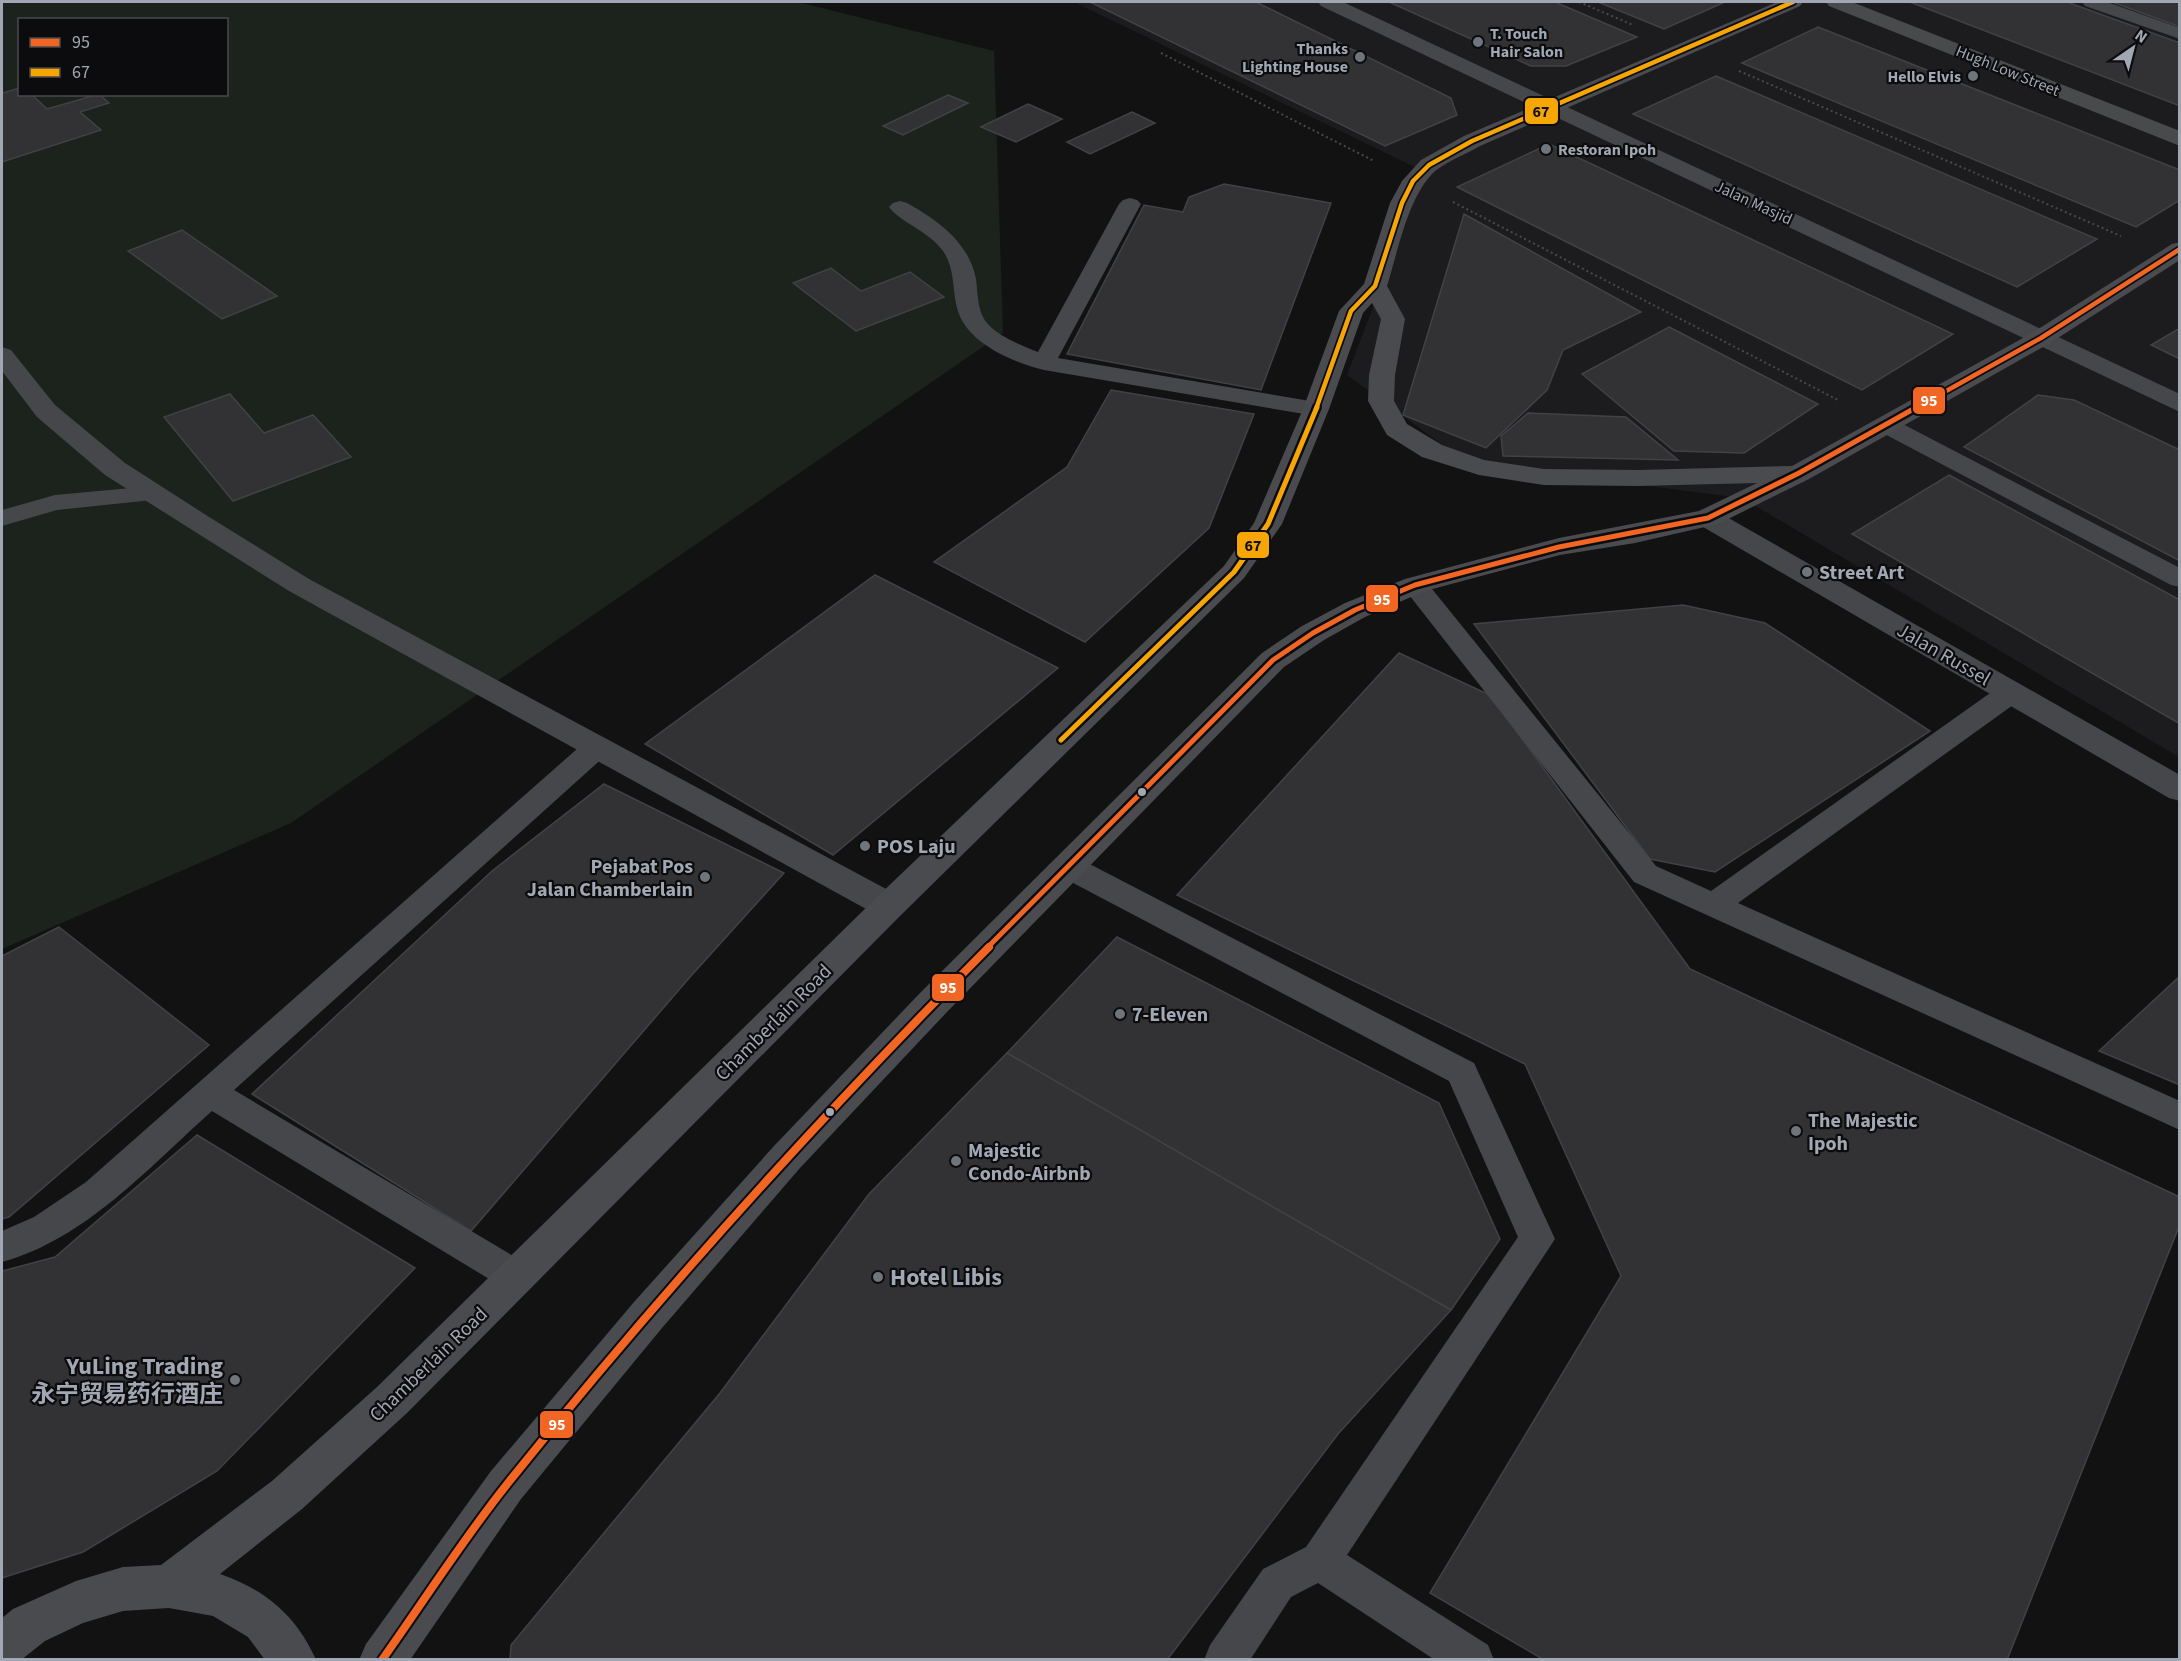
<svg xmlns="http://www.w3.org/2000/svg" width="2181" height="1661" font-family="'Source Sans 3','Noto Sans SC',sans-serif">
<rect width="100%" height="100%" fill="#121212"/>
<path fill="#1c1c1e" d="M 1074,2 L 2179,2 L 2179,757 L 1742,498 L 1467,463 L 1347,375 L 1425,172 Z"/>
<path fill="#1c221c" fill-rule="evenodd" d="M 2,2 L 798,2 L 994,51 L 1003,333 L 291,823 L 2,949 ZM 20,20 L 226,20 L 226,94 L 20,94 Z"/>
<path fill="#323235" stroke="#404246" stroke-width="1.5" d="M 1090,2 L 1256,2 L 1451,98 L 1457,115 L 1385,146 Z
M 1389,2 L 1555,2 L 1637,37 L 1566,66 L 1531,66 Z
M 1598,2 L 1725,2 L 1664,29 Z
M 1910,2 L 2067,2 L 2180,43 L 2180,106 Z
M 2112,2 L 2180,2 L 2180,27 Z
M 1818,27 L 2180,170 L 2180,200 L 2136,227 L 1742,63 Z
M 1716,76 L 2097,239 L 2017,287 L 1633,114 Z
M 20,88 L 20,94 L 31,94 L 47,109 L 99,94 L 109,103 L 80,112 L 101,130 L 2,162 L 2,93 Z
M 948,95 L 968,103 L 903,135 L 883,126 Z
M 1028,104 L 1062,119 L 1016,142 L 981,127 Z
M 1132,112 L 1155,123 L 1090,154 L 1067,142 Z
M 1549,144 L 1953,334 L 1862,390 L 1457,187 Z
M 1224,184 L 1331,203 L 1261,390 L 1067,354 L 1144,205 L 1183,212 L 1189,197 Z
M 1464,214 L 1641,312 L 1563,350 L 1547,390 L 1486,448 L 1403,415 Z
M 182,230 L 277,296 L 222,319 L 128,251 Z
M 831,268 L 861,291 L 910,272 L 944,297 L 856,331 L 793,283 Z
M 1669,327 L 1818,404 L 1744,453 L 1674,451 L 1582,374 Z
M 2180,328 L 2180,359 L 2151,345 Z
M 1111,390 L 1254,414 L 1209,528 L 1085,642 L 934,562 L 1067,467 Z
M 230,394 L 264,433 L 313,415 L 351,457 L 233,501 L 164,417 Z
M 2038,395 L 2074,400 L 2180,450 L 2180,561 L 1964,447 Z
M 1528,413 L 1626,417 L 1678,460 L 1503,456 L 1501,436 Z
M 1949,475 L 2180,600 L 2180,724 L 1852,534 Z
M 875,575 L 1058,668 L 833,855 L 645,744 Z
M 1683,605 L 1765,623 L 1930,731 L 1715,872 L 1650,859 L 1474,624 Z
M 1399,653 L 1490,695 L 1690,969 L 2180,1197 L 2180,1224 L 2007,1660 L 1544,1660 L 1430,1593 L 1621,1276 L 1525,1064 L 1177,895 Z
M 604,784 L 784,873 L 690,977 L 471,1231 L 252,1094 L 492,871 Z
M 59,927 L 209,1045 L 9,1217 L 2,1219 L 2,956 Z
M 1117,937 L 1439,1103 L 1500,1239 L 1451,1310 L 1007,1053 Z
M 2180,976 L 2180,1085 L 2099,1051 Z
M 1007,1053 L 1451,1310 L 1338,1434 L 1167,1660 L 510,1660 L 511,1645 L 720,1393 L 869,1194 Z
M 197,1135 L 415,1268 L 217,1471 L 83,1552 L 2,1578 L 2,1271 L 55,1257 Z"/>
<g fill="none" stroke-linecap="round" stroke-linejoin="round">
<path stroke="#48494d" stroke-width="2" stroke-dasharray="2 3" stroke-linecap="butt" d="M 1579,2 L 1633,25
M 1161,53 L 1374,161
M 1739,71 L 2121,236
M 1453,202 L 1838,400"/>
<path fill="#46474b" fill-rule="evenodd" d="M 2082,2 L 2107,2 L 2180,28 L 2180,39 L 2085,6 Z
M 1130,198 L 1137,200 L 1141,204 L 1058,358 L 1316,402 L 1324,404 L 1328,409 L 1324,414 L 1316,416 L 1044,370 C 1012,362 966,343 957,308 C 952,288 955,268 943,251 C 929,231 901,223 889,207 L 893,203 L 900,201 L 907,203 C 937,220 969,242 976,279 C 978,293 977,311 987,323 C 999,337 1021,345 1038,352 L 1119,204 L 1123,200 Z
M 1886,418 L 1895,420 L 2180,568 L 2180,587 L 2171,585 L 1877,430 L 1874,425 L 1877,420 Z
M 153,486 L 162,489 L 166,494 L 162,499 L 57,510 L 2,526 L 2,510 L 55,495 Z
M 1415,577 L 1424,579 L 1656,866 L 1711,891 L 2000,686 L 2010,684 L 2020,686 L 2024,693 L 2020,700 L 1738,903 L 2180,1101 L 2180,1130 L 1634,882 L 1406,591 L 1402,585 L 1406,579 Z
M 596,738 L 606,741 L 610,748 L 606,755 L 234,1090 L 530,1266 L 535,1277 L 530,1288 L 517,1293 L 504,1288 L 212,1111 C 149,1167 86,1239 2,1262 L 2,1231 L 34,1217 L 86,1182 L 586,741 Z
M 1069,856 L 1080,859 L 1474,1063 L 1555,1239 L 1347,1555 L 1488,1645 L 1494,1660 L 1435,1660 L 1318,1583 L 1291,1597 L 1250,1660 L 1204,1660 L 1210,1645 L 1263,1569 L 1306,1547 L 1518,1237 L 1449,1081 L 1058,875 L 1054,867 L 1058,859 Z"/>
<path fill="#46474b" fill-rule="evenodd" d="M 1318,2 L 1343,2 L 2180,394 L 2180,412 L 1321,6 Z
M 2,347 L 11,350 L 55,405 L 125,463 L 206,515 L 309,579 L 901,897 L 906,906 L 901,915 L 889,919 L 877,915 L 289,591 L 105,475 L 37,417 L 2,371 Z
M 1708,510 L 1718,512 L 2180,775 L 2180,801 L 2169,798 L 1698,524 L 1694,518 L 1698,512 Z"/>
<path fill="#4a4b4f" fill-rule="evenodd" d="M 1777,2 L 1803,2 L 1800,6 L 1480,146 C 1466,154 1448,161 1435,171 C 1408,196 1398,251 1387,286 L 1405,319 L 1395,375 L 1394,401 L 1407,424 L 1442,445 L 1484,460 L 1544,469 L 1638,470 L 1792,466 L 2032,333 L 2172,244 L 2180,242 L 2180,260 L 2050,343 L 1809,479 L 1718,524 L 1635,543 L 1560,555 L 1425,591 L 1365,617 L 1324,640 L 1284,667 L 946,1013 L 800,1168 L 662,1328 L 521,1499 L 410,1660 L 359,1660 L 366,1644 L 491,1471 L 634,1302 L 774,1146 L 920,993 L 1262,653 L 1302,626 L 1345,603 L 1405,579 L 1559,538 L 1699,511 L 1757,483 L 1638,486 L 1544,485 L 1479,475 L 1422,457 L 1387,435 L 1368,401 L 1369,375 L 1381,319 L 1372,303 L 1363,313 L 1329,409 L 1282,524 L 1244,578 L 901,915 L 407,1413 L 302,1509 L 220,1574 C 264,1589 297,1616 316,1660 L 265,1660 L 248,1637 L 213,1616 L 169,1608 L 123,1611 L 83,1623 L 45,1641 L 21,1660 L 2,1660 L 2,1618 L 13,1609 L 76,1581 L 123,1567 L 161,1565 L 272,1481 L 377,1387 L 877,897 L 1224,566 L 1254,523 L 1303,409 L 1339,311 L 1364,284 L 1390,203 L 1402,181 L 1421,160 L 1464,136 Z"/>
<path fill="#484a4c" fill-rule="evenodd" d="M 1826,2 L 1852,2 L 2180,131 L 2180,146 L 1829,6 Z"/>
<g stroke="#0c0c0e" stroke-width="8">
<path id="bus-1-far2" d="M 1914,409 L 2041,338 L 2180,249"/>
</g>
<g stroke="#0c0c0e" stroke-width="10">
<path id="bus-1-far1" d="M 987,948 L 1273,660 L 1313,633 L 1355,610 L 1415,585 L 1559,547 L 1708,518 L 1799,473 L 1917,407"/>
</g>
<g stroke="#0c0c0e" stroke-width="12">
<path id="bus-1" d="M 382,1660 C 424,1601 463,1539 508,1483 C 658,1296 820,1117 989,947"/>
</g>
<g stroke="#0c0c0e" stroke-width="8">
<path id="bus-2-far1" d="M 1316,409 L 1351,311 L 1375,286 L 1402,203 L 1413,181 L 1429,165 L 1472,141 L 1793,2"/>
</g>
<g stroke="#0c0c0e" stroke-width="10">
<path id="bus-2" d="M 1061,740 L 1234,572 L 1268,524 L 1317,407"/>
</g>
<use href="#bus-1-far2" stroke="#f26522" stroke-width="4.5"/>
<use href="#bus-1-far1" stroke="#f26522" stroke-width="5"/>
<use href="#bus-1" stroke="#f26522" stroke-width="8"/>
<use href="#bus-2-far1" stroke="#f7a600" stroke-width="4.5"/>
<use href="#bus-2" stroke="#f7a600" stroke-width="5"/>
</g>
<g fill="#70747b" stroke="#0c0c0e" stroke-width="2">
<circle cx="1478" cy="42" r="6"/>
<circle cx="1360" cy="57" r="6"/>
<circle cx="1973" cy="76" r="6"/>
<circle cx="1546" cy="149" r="6"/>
<circle cx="1807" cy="572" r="6"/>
<circle cx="865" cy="846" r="6"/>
<circle cx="705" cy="877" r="6"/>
<circle cx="1120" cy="1014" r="6"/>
<circle cx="1796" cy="1131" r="6"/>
<circle cx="956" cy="1161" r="6"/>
<circle cx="878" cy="1277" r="6"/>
<circle cx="235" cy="1380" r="6"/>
</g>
<g fill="#a2a8b3" stroke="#0c0c0e" stroke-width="2">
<circle cx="1142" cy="792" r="5"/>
<circle cx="830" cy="1112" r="5"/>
</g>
<g text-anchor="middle" stroke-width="4.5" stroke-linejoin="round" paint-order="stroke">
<g font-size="16" font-weight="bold" fill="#a2a8b3" stroke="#0c0c0e" text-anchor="start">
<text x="1490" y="39">T. Touch<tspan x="1490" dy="18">Hair Salon</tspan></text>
<text x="1348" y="54" text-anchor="end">Thanks<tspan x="1348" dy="18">Lighting House</tspan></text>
<text x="1961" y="82" text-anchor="end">Hello Elvis</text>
<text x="1558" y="155">Restoran Ipoh</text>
</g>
<g font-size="16" fill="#a2a8b3" stroke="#0c0c0e">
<text transform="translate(2008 70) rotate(22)" y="6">Hugh Low Street</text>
<text transform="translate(1754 202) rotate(25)" y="6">Jalan Masjid</text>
</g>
<g font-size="20" font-weight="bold" fill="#a2a8b3" stroke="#0c0c0e" text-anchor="start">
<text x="1819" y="579">Street Art</text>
<text x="877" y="853">POS Laju</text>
<text x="693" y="873" text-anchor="end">Pejabat Pos<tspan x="693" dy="23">Jalan Chamberlain</tspan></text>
<text x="1132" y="1021">7-Eleven</text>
<text x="1808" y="1127">The Majestic<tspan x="1808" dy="23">Ipoh</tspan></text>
<text x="968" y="1157">Majestic<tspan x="968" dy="23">Condo-Airbnb</tspan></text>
</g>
<g font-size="20" fill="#a2a8b3" stroke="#0c0c0e">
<text transform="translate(1944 654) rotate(30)" y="7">Jalan Russel</text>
<text transform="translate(773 1022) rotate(-45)" y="7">Chamberlain Road</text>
<text transform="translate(428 1364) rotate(-44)" y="7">Chamberlain Road</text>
</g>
<g font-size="24" font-weight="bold" fill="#a2a8b3" stroke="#0c0c0e" text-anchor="start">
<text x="890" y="1285">Hotel Libis</text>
<text x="223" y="1374" text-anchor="end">YuLing Trading<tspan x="223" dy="28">永宁贸易药行酒庄</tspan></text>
</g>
</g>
<g stroke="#0c0c0e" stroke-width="2">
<rect x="1524" y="97" width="35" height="28" rx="6" fill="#f7a600"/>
<rect x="1912" y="386" width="34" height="29" rx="6" fill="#f26522"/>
<rect x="1236" y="531" width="34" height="28" rx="6" fill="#f7a600"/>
<rect x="1365" y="584" width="34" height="29" rx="6" fill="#f26522"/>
<rect x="931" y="973" width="34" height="29" rx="6" fill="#f26522"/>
<rect x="539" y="1410" width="35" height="29" rx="6" fill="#f26522"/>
</g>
<g font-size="16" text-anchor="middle" font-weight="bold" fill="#fff">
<text x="1929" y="406">95</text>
<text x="1382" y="605">95</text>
<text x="948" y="993">95</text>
<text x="557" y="1430">95</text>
</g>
<g font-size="16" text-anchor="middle" font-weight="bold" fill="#111">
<text x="1541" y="117">67</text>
<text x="1253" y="551">67</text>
</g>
<rect width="2181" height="1661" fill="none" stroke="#a2a8b3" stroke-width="6"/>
<rect x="18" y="18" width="210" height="78" fill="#0c0c0e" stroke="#484a50" stroke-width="1.5"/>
<rect x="30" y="38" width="30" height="9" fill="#f26522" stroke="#484a50" stroke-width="1.5"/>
<text x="72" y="48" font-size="18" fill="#a2a8b3">95</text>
<rect x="30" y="68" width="30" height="9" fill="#f7a600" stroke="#484a50" stroke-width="1.5"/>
<text x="72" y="78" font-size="18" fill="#a2a8b3">67</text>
<g transform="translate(2133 48) rotate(35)" stroke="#0c0c0e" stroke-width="4.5" paint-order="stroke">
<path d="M0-4.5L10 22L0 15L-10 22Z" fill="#a2a8b3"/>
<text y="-9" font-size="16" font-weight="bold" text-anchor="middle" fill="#a2a8b3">N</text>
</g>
</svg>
